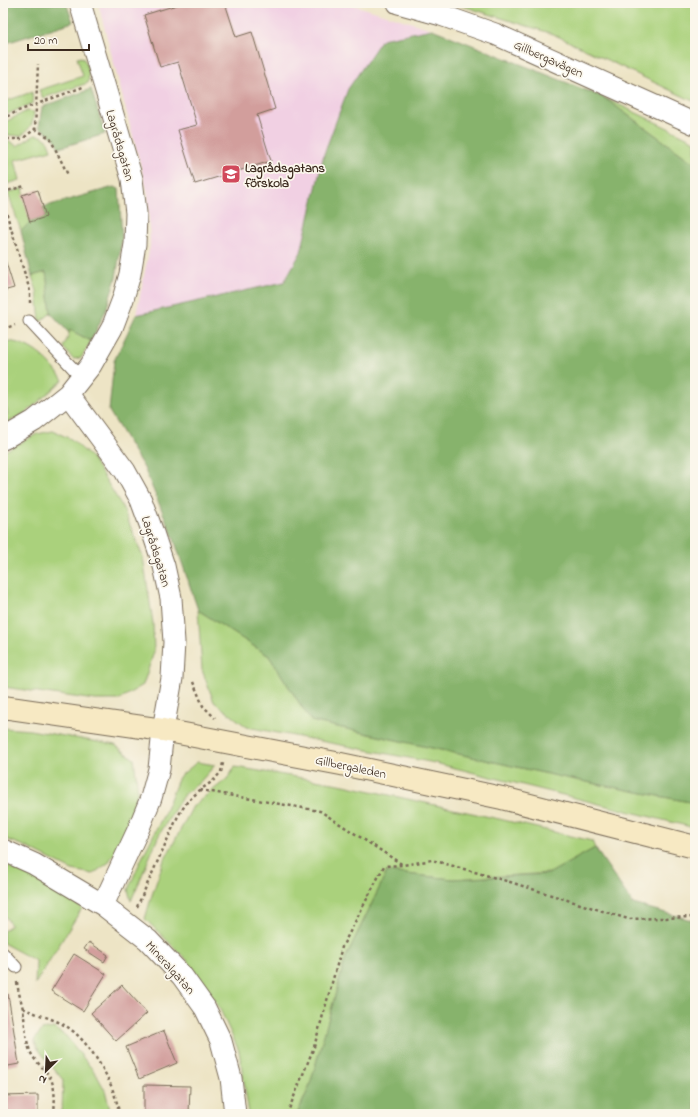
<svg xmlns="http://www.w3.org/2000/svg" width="698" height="1117" font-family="'Indie Flower',sans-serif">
<rect width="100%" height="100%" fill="#fbf7ec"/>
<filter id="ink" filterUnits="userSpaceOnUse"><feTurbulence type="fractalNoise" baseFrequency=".025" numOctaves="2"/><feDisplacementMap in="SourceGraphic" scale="8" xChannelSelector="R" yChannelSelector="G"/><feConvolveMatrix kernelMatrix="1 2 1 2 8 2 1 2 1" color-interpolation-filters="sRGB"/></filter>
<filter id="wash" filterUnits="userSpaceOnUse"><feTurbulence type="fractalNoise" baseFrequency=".012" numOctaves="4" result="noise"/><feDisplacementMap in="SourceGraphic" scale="16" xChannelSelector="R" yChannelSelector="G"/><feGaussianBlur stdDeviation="0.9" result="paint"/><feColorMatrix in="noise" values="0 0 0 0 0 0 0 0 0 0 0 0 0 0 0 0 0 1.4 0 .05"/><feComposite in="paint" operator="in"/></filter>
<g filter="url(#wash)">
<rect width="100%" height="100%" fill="#ede4c5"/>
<path fill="#f1d0e3" d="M 98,3 L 347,3 L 432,29 L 382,39 L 348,89 L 324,154 L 301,252 L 284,282 L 136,315 L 150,246 L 148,194 Z"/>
<path fill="#aad17c" stroke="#727e4d" d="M 453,3 L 695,3 L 695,102 L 553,34 Z
M 82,57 C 88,63 90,76 88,83 L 43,98 L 39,90 L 83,76 L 77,58 Z
M 32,92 L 33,103 L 3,116 L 3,102 Z
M 603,97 L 695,141 L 695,164 Z
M 27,111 L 34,112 C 33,125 31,127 21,136 L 7,135 L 3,130 L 3,124 L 5,122 Z
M 35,135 C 46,136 48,140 51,150 L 15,160 L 20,180 L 7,184 L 4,183 L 3,177 L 3,137 L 17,146 Z
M 23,188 L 30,222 L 21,231 L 8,193 Z
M 46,272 L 51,313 L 40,322 L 37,291 L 32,276 Z
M 70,330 L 91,341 L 81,358 L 73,359 L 63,347 L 68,337 Z
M 3,341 C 30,341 48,359 63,380 L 27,412 L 3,425 L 3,415 L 8,414 L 3,399 Z
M 53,431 L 71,439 L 92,458 L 122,506 L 143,557 L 153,623 L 154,652 L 143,685 L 118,700 L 95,700 L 3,687 L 3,452 L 37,434 Z
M 198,610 L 269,656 L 311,721 L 566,778 L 695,803 L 695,828 L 435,763 L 247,727 L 214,702 L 202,670 Z
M 3,728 L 30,730 L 115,745 L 134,759 L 138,791 L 122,841 L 108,863 L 93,874 L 72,870 L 22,845 L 3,838 Z
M 197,762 L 215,765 L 199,783 L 184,794 L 159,835 L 131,901 L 128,890 L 140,862 L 164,814 L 179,777 Z
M 235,767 L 339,784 L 499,819 L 592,841 L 595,848 L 550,873 L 453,879 L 387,872 L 346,957 L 309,1088 L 297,1114 L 249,1114 L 239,1051 L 219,1007 L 187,960 L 145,919 L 151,898 L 163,863 L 193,806 L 228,778 Z
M 3,864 L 33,878 L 82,908 L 35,984 L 36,961 L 3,943 L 3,931 L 11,925 L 3,913 Z
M 54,1028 L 66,1036 L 96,1074 L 105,1090 L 111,1114 L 62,1114 L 63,1080 L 38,1049 L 34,1040 L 42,1030 Z"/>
<path fill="#87b36c" stroke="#616e45" d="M 3,3 L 66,3 L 73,22 L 3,44 Z
M 432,29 L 603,97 L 695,164 L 695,803 L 566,778 L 311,721 L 269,656 L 198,610 L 174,539 L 144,468 L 109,411 L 114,361 L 136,315 L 284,282 L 301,252 L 324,154 L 348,89 L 382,39 Z
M 91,89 L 105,134 L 59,148 L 55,139 L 39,127 L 42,107 Z
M 114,187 L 119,189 L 122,238 L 116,278 L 106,310 L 91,341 L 70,330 L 69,333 L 51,313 L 46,272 L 32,276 L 21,231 L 30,222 L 46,217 L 43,207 Z
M 595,848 L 633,904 L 695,921 L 695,1114 L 297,1114 L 309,1088 L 346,957 L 387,872 L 453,879 L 548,874 Z"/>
<g id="blocks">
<path fill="#d29e9c" d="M 183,3 L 225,3 L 236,37 L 252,32 L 275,109 L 257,115 L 271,161 L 195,184 L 178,130 L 197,125 L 178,62 L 160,67 L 144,15 Z
M 38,190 L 46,217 L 30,222 L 22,195 Z
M 3,253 L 14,288 L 3,291 Z
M 89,942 L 108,955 L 104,962 L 84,949 Z
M 74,954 L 106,974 L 83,1011 L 51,991 Z
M 122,985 L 147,1013 L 116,1041 L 91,1013 Z
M 8,994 L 19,1064 L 3,1067 L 3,995 Z
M 164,1031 L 177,1063 L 139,1079 L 126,1047 Z
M 144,1085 L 190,1086 L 189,1114 L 144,1114 Z
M 38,1095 L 38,1114 L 3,1114 L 3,1096 Z"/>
</g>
</g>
<g filter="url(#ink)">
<use href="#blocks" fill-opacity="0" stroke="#796b58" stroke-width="1"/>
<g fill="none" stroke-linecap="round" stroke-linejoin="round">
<g stroke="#796b58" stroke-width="13">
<path id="service" d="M 29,321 L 81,377
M 3,953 L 16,967"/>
</g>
<g stroke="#796b58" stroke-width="23">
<path id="minor" d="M 398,3 L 441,15 L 495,34 L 695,124
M 68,394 L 125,471 L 141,500 L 152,530 L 164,566 L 171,598 L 174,642 L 172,678 L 163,730 L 159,769 L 151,798 L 138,830 L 103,905
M 3,439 L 34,421 L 68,394 L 91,365 L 112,328 L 123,299 L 130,274 L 135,244 L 136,213 L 132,179 L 80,3
M 3,850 L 34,864 L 103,905 L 148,940 L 182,976 L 205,1008 L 221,1041 L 231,1078 L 235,1114"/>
</g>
<g stroke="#796b58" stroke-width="24">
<path id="secondary" d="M 3,707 L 163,730 L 341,764 L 502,798 L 695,847"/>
</g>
<path stroke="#796b58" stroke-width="2.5" stroke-dasharray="3 3" stroke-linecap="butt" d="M 3,121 L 8,116 L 18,111 L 83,87
M 35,129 L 50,138 L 68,175
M 3,134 L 8,139 L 22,139 L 35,129 L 38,64
M 3,192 L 25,186
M 3,202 L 30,291 L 30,305
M 3,329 L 15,325
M 193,682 L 203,706 L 215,718
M 200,790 L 320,811 L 403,865
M 137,907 L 178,816 L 187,802 L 200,790 L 213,781 L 221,772 L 223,763
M 17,982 C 18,991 21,1000 23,1009 C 25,1022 25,1036 29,1048 C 32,1059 40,1064 47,1073 C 56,1083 55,1101 54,1114
M 23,1008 C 37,1015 52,1018 66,1026 C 90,1041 116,1085 119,1114
M 287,1114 L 314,1047 L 342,947 L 384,866 L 403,865 L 432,860 L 510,882 L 628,919 L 695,917"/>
<use href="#service" stroke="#fff" stroke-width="11"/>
<use href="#minor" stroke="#fff" stroke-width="21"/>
<use href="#secondary" stroke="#f7e9c3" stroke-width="22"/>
</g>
</g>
<defs>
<g id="school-square" transform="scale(1)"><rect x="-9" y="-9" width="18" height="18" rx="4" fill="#d1495b" stroke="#fbf7ec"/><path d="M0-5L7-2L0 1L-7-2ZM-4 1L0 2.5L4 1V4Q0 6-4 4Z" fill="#fff"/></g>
</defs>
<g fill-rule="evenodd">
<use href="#school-square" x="231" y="174"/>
</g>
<g text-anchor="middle" stroke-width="3.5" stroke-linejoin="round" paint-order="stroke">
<g font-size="13" fill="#3b2a1e" stroke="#fbf7ec">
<text transform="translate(549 58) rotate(24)" y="5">Gillbergavägen</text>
<text transform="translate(121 145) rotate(74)" y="5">Lagrådsgatan</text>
<text transform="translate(157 551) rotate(73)" y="5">Lagrådsgatan</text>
<text transform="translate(351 766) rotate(12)" y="5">Gillbergaleden</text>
<text transform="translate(171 967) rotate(48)" y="5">Mineralgatan</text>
</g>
<g font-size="13" font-weight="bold" fill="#3b2a1e" stroke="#fbf7ec" text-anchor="start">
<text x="245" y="172">Lagrådsgatans<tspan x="245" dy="15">förskola</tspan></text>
</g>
</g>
<rect width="698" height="1117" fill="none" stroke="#fbf7ec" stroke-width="16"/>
<g transform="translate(46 1071) rotate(204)" stroke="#fbf7ec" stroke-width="3" paint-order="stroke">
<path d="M0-3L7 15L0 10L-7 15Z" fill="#3b2a1e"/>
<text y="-6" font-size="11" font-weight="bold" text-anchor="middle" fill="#3b2a1e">N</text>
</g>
<path d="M28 44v6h61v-6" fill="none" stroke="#3b2a1e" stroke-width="2"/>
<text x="34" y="44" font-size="12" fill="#3b2a1e" stroke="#fbf7ec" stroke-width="3" paint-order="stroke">20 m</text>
</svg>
